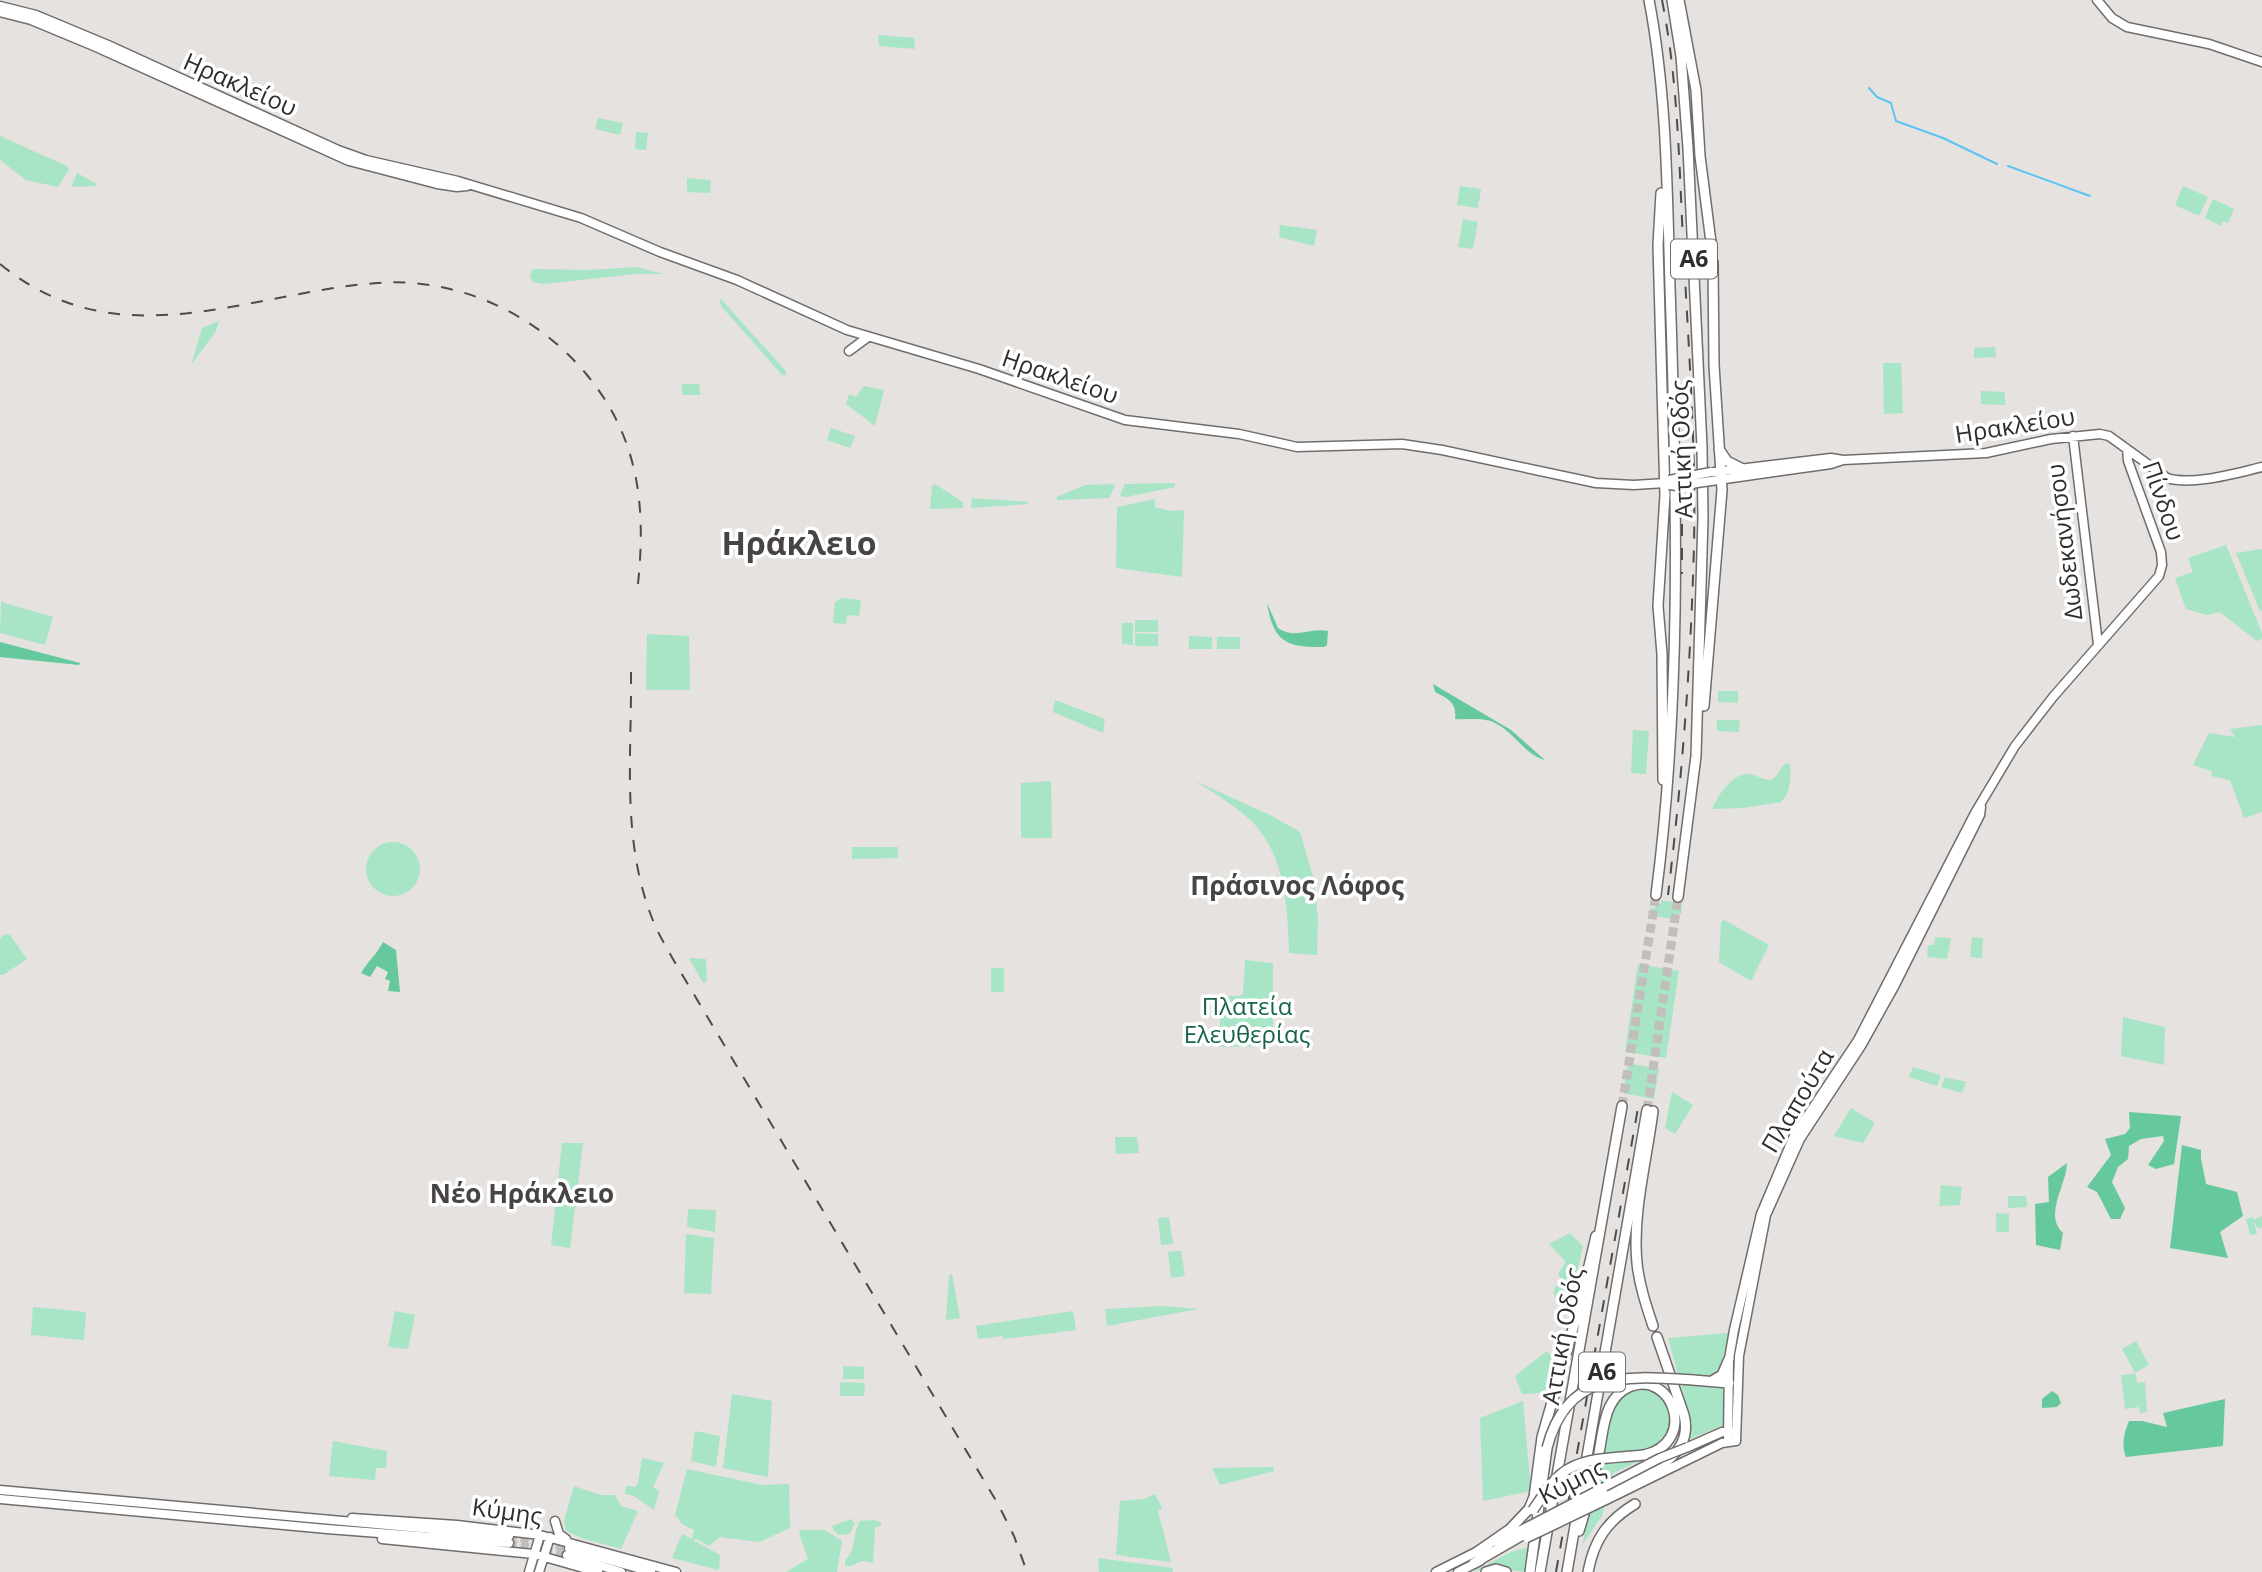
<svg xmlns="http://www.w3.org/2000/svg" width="2262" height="1572" font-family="'Open Sans',sans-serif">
<rect width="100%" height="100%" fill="#e5e2e0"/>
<path fill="#a8e4c6" d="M 878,35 L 914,38 L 915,49 L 879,46 Z
M 598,118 L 623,123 L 620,135 L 595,129 Z
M 636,132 L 648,133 L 646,150 L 635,149 Z
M 0,136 L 67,166 L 69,170 L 58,187 L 26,180 L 0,160 Z
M 77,173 L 97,184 L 96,186 L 71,187 Z
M 687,178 L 711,180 L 710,193 L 687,192 Z
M 1460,186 L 1481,189 L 1478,208 L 1457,205 Z
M 2183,186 L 2208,197 L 2199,216 L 2175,205 Z
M 2213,199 L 2234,209 L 2228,223 L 2223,221 L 2221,226 L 2205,218 Z
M 1463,219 L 1478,222 L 1473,249 L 1458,247 Z
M 1280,225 L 1317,230 L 1314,246 L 1279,237 Z
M 637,267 L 663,274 L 636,274 L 544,284 L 533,282 L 530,276 L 532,270 L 535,269 L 589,270 Z
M 721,299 L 785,370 L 787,375 L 782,375 L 722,307 L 719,301 Z
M 219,321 L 216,331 L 191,365 L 202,328 Z
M 1995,347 L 1996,357 L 1974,358 L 1974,348 Z
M 1883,363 L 1901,363 L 1903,413 L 1884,414 Z
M 699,384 L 700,395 L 682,395 L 682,384 Z
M 864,386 L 884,390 L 875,426 L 846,404 L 849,394 L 856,397 Z
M 1981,391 L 2005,392 L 2005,405 L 1981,404 Z
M 831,428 L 855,436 L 850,448 L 827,440 Z
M 1175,483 L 1175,487 L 1126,497 L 1120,496 L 1125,484 Z
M 935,484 L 963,502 L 963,508 L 930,509 L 932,486 Z
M 1113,484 L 1115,486 L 1109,498 L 1057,500 L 1057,497 L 1085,485 Z
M 972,498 L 1028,502 L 1028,504 L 971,508 Z
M 1155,499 L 1155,507 L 1170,511 L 1184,510 L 1182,577 L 1116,568 L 1117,507 Z
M 2226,545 L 2262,633 L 2262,639 L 2257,641 L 2220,612 L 2207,615 L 2186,609 L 2175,578 L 2193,572 L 2188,558 Z
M 2262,549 L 2262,611 L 2260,611 L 2236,553 Z
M 842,598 L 861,600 L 859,616 L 847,615 L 846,624 L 833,623 L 835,602 Z
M 1,602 L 53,617 L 45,645 L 0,633 Z
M 1135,620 L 1158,620 L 1158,632 L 1135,632 Z
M 1122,623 L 1133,623 L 1133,645 L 1122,644 Z
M 1135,633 L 1158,634 L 1158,646 L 1135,646 Z
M 647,634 L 689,636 L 690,690 L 646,690 Z
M 1189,636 L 1212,637 L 1212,649 L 1189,649 Z
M 1217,637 L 1240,637 L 1240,649 L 1217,649 Z
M 1718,691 L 1738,691 L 1738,703 L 1718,702 Z
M 1055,700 L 1105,719 L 1103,733 L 1053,712 Z
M 1717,720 L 1740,720 L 1739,732 L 1717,731 Z
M 2262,725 L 2262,812 L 2244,818 L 2230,780 L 2211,776 L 2212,771 L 2193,765 L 2209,733 L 2235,737 L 2230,729 Z
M 1633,730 L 1649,731 L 1646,774 L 1631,773 Z
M 1786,763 L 1790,764 C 1791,776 1791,793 1781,802 L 1743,808 L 1712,809 C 1718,795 1733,772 1750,774 C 1758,776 1763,780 1771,780 C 1779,776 1779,768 1786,763 Z
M 1051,781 L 1052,838 L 1021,838 L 1021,783 Z
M 1195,781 L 1272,816 L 1300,832 L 1314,880 L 1318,918 L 1317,955 L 1289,953 C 1288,906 1285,851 1248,818 C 1232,804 1213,792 1195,781 Z
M366 869a27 27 0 1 1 54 0a27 27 0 1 1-54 0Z
M 852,847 L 898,847 L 898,858 L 852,859 Z
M 1661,900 L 1674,902 L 1674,906 L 1682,907 L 1681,914 L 1677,914 L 1677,920 L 1650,915 L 1651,908 L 1655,908 L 1656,904 L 1661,904 Z
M 1724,920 L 1769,945 L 1751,981 L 1719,962 L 1721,922 Z
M 5,934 L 10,935 L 27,959 L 3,975 L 0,975 L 0,938 Z
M 1935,937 L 1951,938 L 1947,959 L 1927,957 L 1928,945 L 1934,945 Z
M 1972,937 L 1983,938 L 1982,958 L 1970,957 Z
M 689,958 L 706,959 L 707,982 L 703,983 Z
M 1245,960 L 1273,963 L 1273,1046 L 1219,1047 L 1221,996 L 1240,996 L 1243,994 Z
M 1638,964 L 1679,971 L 1666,1058 L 1625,1052 Z
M 991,968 L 1004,968 L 1004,992 L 991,992 Z
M 2123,1017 L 2165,1027 L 2164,1065 L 2121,1056 Z
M 1628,1063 L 1659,1069 L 1654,1099 L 1623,1093 Z
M 1913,1067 L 1941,1075 L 1937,1086 L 1909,1077 Z
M 1945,1077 L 1966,1082 L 1962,1093 L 1941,1087 Z
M 1672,1092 L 1693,1105 L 1675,1134 L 1665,1128 Z
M 1851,1108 L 1875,1123 L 1863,1143 L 1834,1136 Z
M 1115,1137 L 1137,1137 L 1139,1153 L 1116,1154 Z
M 562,1143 L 583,1143 L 570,1248 L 551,1245 Z
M 1941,1185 L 1962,1187 L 1960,1205 L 1939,1206 Z
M 2008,1196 L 2026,1196 L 2027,1207 L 2008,1208 Z
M 688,1209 L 716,1210 L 715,1232 L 687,1227 Z
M 1996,1213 L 2009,1214 L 2009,1232 L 1996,1232 Z
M 2262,1216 L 2262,1227 L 2258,1229 L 2254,1221 L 2257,1234 L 2250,1235 L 2246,1219 L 2253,1217 L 2254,1220 Z
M 1169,1217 L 1173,1244 L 1161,1245 L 1158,1218 Z
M 1570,1233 L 1583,1246 L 1577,1273 L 1564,1309 L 1553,1293 L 1560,1277 L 1558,1274 L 1566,1262 L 1549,1244 Z
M 686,1234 L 714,1238 L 711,1294 L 684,1293 Z
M 1181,1251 L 1185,1276 L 1171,1278 L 1168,1252 Z
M 952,1274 L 960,1318 L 946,1320 L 949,1276 Z
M 1163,1306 L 1198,1309 L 1107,1326 L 1105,1309 Z
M 33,1307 L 86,1312 L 84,1340 L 31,1335 Z
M 395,1311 L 415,1315 L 408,1349 L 388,1347 Z
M 1073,1311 L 1076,1330 L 1003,1339 L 1002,1336 L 978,1339 L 976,1326 Z
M 1729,1333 L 1719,1373 L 1711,1378 L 1678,1375 L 1668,1338 Z
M 2136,1341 L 2149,1365 L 2135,1373 L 2122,1349 Z
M 1547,1351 L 1555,1362 L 1545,1393 L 1522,1394 L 1515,1376 Z
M 843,1366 L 864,1367 L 864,1379 L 843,1379 Z
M 2136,1374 L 2137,1383 L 2145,1382 L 2146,1397 L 2138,1398 L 2146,1398 L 2147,1412 L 2140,1413 L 2139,1407 L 2125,1409 L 2121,1375 Z
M 840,1382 L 865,1383 L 864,1396 L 840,1396 Z
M 1680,1382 L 1723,1386 L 1724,1425 L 1690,1439 L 1690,1420 Z
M 1639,1387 C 1647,1389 1659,1390 1664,1398 C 1675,1413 1672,1437 1654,1446 C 1640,1452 1619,1452 1604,1454 L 1611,1410 L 1621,1394 Z
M 732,1394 L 772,1401 L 768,1477 L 723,1468 Z
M 1523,1401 L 1531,1491 L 1483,1501 L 1480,1418 Z
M 695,1431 L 720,1436 L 716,1467 L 691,1461 Z
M 333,1441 L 387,1451 L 386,1468 L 376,1468 L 375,1480 L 329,1476 Z
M 1657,1453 L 1613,1473 L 1602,1516 L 1582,1545 L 1600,1463 Z
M 642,1458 L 664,1463 L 653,1487 L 659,1491 L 654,1510 L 634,1496 L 625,1494 L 626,1486 L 636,1487 L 638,1483 Z
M 1273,1467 L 1274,1471 L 1220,1485 L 1212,1468 Z
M 687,1469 L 762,1485 L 789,1484 L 790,1528 L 759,1542 L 720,1537 L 709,1546 L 697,1539 L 693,1540 L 720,1555 L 719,1570 L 672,1558 L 682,1534 L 692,1539 L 694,1530 L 682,1524 L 675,1515 Z
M 574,1486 L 601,1495 L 615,1495 L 621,1506 L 638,1511 L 621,1549 L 584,1539 L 566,1531 L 564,1521 Z
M 1155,1494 L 1162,1508 L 1158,1511 L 1171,1562 L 1116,1555 L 1120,1501 L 1144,1499 Z
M 851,1519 L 855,1523 L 849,1534 L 839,1535 L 834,1531 L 832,1526 Z
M 873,1520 L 881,1522 L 881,1525 L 875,1528 L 873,1563 L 862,1561 L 851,1566 L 845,1566 L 845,1561 C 859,1544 851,1537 860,1521 Z
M 801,1530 L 825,1530 L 842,1541 L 837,1572 L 786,1572 L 808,1559 L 799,1533 Z
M 1529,1547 L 1526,1572 L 1488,1568 L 1472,1572 L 1511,1552 Z
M 1098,1558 L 1173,1568 L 1173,1572 L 1099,1572 Z"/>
<path fill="#65c99d" d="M 1267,603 L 1278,628 C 1295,640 1310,627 1328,631 L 1327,645 L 1324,647 C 1286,648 1273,641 1267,603 Z
M 0,642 L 80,663 L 79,665 L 0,657 Z
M 1433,684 L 1511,730 L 1545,760 C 1525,755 1514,732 1495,723 C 1483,717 1467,720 1455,719 C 1457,703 1449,699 1435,692 Z
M 383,942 L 396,950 L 400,992 L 388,991 L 390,981 L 385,979 L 388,972 L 377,966 L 370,977 L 361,973 C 368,961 377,954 383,942 Z
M 2129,1112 L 2181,1116 L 2174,1164 L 2156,1169 L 2148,1165 L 2164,1141 L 2163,1136 L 2141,1139 L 2129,1146 L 2128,1159 L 2118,1167 L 2112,1182 L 2125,1208 L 2120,1219 L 2111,1219 L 2097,1192 L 2087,1187 L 2111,1155 L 2105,1139 L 2125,1134 L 2130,1128 Z
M 2182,1145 L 2201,1150 L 2201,1158 L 2206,1184 L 2237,1192 L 2243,1216 L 2220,1232 L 2228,1258 L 2170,1248 Z
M 2067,1163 C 2067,1184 2043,1215 2063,1233 L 2060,1250 L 2036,1245 L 2035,1204 L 2049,1202 L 2048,1177 Z
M 2052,1391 L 2058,1395 L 2061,1403 L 2057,1407 L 2042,1408 L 2042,1399 Z
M 2225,1399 L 2223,1446 L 2126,1457 C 2121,1445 2124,1433 2129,1421 L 2142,1421 L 2167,1427 L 2163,1413 Z"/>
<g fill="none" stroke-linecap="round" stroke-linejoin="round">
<path stroke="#5cc4f1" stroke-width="2" d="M 1869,88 L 1877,97 L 1891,103 L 1896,121 L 1943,138 L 1997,164
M 2008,166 L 2090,196"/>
<path stroke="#c1bebc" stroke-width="8" stroke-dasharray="8 4" stroke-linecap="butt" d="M 509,1536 L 569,1548
M 509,1543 L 567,1555"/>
<path stroke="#c1bebc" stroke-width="9" stroke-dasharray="9 4.5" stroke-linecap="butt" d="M 1622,1106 L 1656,895
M 1647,1110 L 1678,897"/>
<g stroke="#706d6c" stroke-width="11">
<path id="major" d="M 2097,0 L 2112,18 L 2127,27 L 2209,44 L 2262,62
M 0,6 L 36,15 L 108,45 L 338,150 L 366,160 L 458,181 L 581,218 L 660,252 L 737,280 L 847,330 L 979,369 L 1125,420 L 1239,434 L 1297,447 L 1402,444 L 1442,450 L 1596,483 L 1634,485 L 1665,483 L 1669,485
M 0,12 L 31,20 L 96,47 L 349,161 L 437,184 L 457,187 L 467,186
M 849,351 L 868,337
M 2073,436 L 2098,644
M 1714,472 L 1831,458 L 1843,460 L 1986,453 L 2051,439 L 2100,434 L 2109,436 L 2167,478 C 2192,486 2236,473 2262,467
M 1711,481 L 1831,464 L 1843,460
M 1728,1441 L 1729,1359 L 1734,1330 L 1761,1214 L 1794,1136 L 1858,1040 L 1975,813 L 2015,746 L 2053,697 L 2159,576 L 2162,565 L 2161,552 L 2128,461 L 2127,449
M 1688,1447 L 1722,1432 L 1730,1431
M 0,1490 L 509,1536
M 0,1499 L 327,1529 L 509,1543
M 1606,1500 L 1722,1443 L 1736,1441 L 1739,1356 L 1766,1215 L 1800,1139 L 1861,1046 L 1895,985 L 1980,815 L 1981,807
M 352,1518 L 457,1525 L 540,1535 L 676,1572
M 555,1521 L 559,1534 L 566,1539
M 382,1539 L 534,1554 L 598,1572
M 1497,1542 L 1529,1526
M 569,1548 L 651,1572
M 567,1555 L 621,1572
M 529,1572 L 540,1535
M 539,1572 L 550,1537
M 1436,1572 L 1482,1549
M 1458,1572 L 1480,1561"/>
</g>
<g stroke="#706d6c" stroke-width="12">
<path id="highway" d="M 1649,0 C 1669,104 1667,212 1671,317 C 1677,511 1681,703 1656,895
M 1672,0 L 1681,56 L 1688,148 L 1702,447 L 1703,518 L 1696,756 L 1678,897
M 1679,0 L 1696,90 L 1700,156 L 1712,250
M 1661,193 L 1658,245 L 1665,495 L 1658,606 L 1662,654 L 1663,780
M 1719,449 L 1727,461 L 1741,468
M 1704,706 L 1722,490 L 1714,365 L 1713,262
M 1653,1326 C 1646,1305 1639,1284 1637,1263 C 1632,1215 1647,1159 1653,1111
M 1693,1380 L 1729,1383
M 1712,1381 L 1722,1375 L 1729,1359
M 1603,1493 C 1636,1477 1696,1462 1684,1415 L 1657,1337
M 1510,1529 L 1529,1509 L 1534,1497 L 1542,1437 L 1580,1304 L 1596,1236
M 1579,1531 C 1587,1506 1593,1479 1599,1453 C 1602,1438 1603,1420 1610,1406 C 1614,1398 1620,1391 1629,1387 C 1672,1369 1699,1442 1644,1455
M 1477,1552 L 1513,1527
M 1474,1563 L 1528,1532
M 1486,1572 L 1496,1569 L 1506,1572
M 1530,1572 L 1547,1448
M 1540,1572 L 1622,1106
M 1567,1572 L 1647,1110
M 1588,1572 C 1594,1540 1607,1521 1635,1504"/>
</g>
<use href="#major" stroke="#fff" stroke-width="8"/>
<use href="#highway" stroke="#fff" stroke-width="9"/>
<path stroke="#4d4c4b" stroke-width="2" stroke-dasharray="12 12" stroke-linecap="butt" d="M 1662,0 C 1679,85 1679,172 1684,259 C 1689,354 1696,450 1694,545 C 1691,662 1682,779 1668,895
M 0,264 C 119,361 244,293 377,283 C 457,277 536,313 587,375 C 639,438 646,506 638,584
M 1682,476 L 1682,574
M 631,672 C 632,754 621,839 652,918 C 658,934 668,950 677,966 L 998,1504 L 1014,1536 L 1027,1572
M 1556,1572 L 1638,1108"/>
<g stroke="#706d6c" stroke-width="11" stroke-linecap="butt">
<path id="major-bridge" d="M 1669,480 L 1711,472
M 1669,485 L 1677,486 L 1711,481
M 1529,1526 L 1660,1458 L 1688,1447
M 1527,1538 L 1606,1500"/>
</g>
<g stroke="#706d6c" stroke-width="12" stroke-linecap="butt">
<path id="highway-bridge" d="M 1547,1448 C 1567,1369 1629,1376 1693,1380
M 1533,1510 C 1541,1498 1549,1485 1560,1475 C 1581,1456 1617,1458 1644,1455
M 1528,1532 L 1603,1493"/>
</g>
<use href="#major-bridge" stroke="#fff" stroke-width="8"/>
<use href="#highway-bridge" stroke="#fff" stroke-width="9"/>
</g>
<g text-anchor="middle" stroke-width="7" stroke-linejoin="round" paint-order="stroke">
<g fill="#fff" stroke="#6d6d6c" stroke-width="2">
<rect x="1671" y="239.5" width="46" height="39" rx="5"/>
<rect x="1579" y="1352.5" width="46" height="39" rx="5"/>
</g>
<g font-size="23" font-weight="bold" fill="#2f2e2d">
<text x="1694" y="267">Α6</text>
<text x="1602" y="1380">Α6</text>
</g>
<g font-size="24" fill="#2f2e2d" stroke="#fff">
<text transform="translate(240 85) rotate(24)" y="8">Ηρακλείου</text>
<text transform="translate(1060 377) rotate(19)" y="8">Ηρακλείου</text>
<text transform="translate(2015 426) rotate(-9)" y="8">Ηρακλείου</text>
<text transform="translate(1682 449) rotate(-92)" y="8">Αττική Οδός</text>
<text transform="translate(2163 501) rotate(71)" y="8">Πίνδου</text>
<text transform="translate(2065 542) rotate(-97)" y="8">Δωδεκανήσου</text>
<text transform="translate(1798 1101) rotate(-59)" y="8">Πλαπούτα</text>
<text transform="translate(1563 1336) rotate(-80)" y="8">Αττική Οδός</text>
<text transform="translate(1572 1482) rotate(-27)" y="8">Κύμης</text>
<text transform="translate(507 1512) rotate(8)" y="8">Κύμης</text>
</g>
<g font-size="24" fill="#176346" stroke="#fff">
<text x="1247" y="1015">Πλατεία<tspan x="1247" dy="28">Ελευθερίας</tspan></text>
</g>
<g font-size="26" font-weight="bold" fill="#474443" stroke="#fff">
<text x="1297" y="895">Πράσινος Λόφος</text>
<text x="522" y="1203">Νέο Ηράκλειο</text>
</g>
<g font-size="32" font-weight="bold" fill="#474443" stroke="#fff">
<text x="799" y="555">Ηράκλειο</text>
</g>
</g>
</svg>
